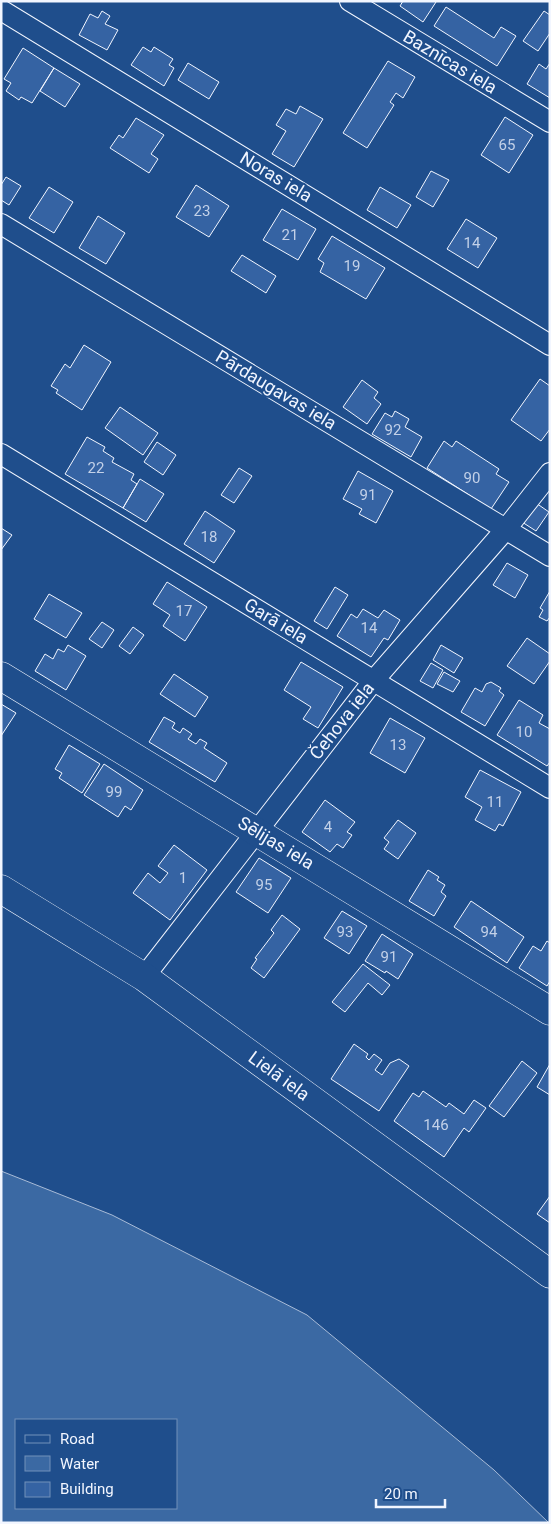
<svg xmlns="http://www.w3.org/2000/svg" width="551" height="1524" font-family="Roboto,sans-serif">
<rect width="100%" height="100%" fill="#1f4e8c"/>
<path fill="#3b69a3" stroke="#a8bbd7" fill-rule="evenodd" d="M 1,1171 L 112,1215 L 307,1315 L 494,1470 L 549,1523 L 1,1523 ZM 16,1420 L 176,1420 L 176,1508 L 16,1508 Z"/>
<path fill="#3563a3" stroke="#f2f6ff" d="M 403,1 L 436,1 L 436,2 L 423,22 L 400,6 Z
M 446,7 L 494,38 L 501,27 L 516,36 L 497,66 L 434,26 Z
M 102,11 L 110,16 L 105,24 L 118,30 L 107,50 L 79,35 L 90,14 L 98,18 Z
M 544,11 L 550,15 L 550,33 L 538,51 L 523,41 Z
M 143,47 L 151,52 L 154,47 L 173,59 L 169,65 L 174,68 L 164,86 L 131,65 Z
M 23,48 L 54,68 L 32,103 L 21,97 L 19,100 L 6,91 L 11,83 L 4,79 Z
M 388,61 L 415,77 L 403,98 L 396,93 L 390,102 L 394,105 L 367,148 L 343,133 Z
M 188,63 L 219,82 L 209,99 L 178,80 Z
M 550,63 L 550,98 L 527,84 L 539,64 L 546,69 Z
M 54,68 L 80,84 L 65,107 L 40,91 Z
M 300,106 L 323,119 L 294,167 L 272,154 L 286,131 L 276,125 L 286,109 L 296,114 Z
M 505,117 L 533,135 L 509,173 L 481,155 Z
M 136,118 L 164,135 L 151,154 L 158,159 L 149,173 L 110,148 L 119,135 L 123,138 Z
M 431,171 L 449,180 L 433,207 L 416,197 Z
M 6,177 L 21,186 L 9,205 L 1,200 L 1,185 Z
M 196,185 L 229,206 L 209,237 L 176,217 Z
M 49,187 L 73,202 L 54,233 L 29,218 Z
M 380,187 L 411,205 L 397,228 L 367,210 Z
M 282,209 L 316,229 L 298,260 L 263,240 Z
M 98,216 L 125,233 L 106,264 L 79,248 Z
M 466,219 L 497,238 L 478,268 L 447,249 Z
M 332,236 L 385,268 L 366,299 L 320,272 L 324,263 L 318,259 Z
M 242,255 L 276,276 L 266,293 L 231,271 Z
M 84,345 L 111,362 L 82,410 L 56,393 L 58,390 L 51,386 L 65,364 L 70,368 Z
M 540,379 L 550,386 L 550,429 L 541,441 L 511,420 Z
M 362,380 L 378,392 L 374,398 L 381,404 L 367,424 L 343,407 Z
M 120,407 L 158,433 L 143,455 L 105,428 Z
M 395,411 L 409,419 L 405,427 L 422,437 L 411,457 L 372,434 L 385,413 L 392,417 Z
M 87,437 L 105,447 L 103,451 L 114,458 L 112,462 L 134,474 L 131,480 L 137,484 L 123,508 L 65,474 Z
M 444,441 L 452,447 L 456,441 L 499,469 L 496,474 L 509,482 L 491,509 L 427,468 Z
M 157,442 L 176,455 L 163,475 L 144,462 Z
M 239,468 L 252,476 L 234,503 L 221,495 Z
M 358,471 L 393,491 L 376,523 L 359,514 L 362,509 L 343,499 Z
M 140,479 L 164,494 L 146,522 L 123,508 Z
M 536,503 L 549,512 L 536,531 L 522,522 Z
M 205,511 L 235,531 L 214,563 L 184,544 Z
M 1,528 L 12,535 L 1,550 Z
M 507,563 L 528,575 L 515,598 L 493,585 Z
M 167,582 L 207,607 L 185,641 L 163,626 L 170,615 L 153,604 Z
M 335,587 L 348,595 L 327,629 L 314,621 Z
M 550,591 L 550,617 L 547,621 L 539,617 L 543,610 L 540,608 Z
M 49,594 L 82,613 L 66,638 L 34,619 Z
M 363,609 L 378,618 L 384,610 L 400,620 L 388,640 L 384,638 L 371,657 L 337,636 L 351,614 L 357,618 Z
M 102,622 L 114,630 L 102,648 L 89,639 Z
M 133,627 L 144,635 L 130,654 L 119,646 Z
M 527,638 L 550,654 L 550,661 L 534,684 L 507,666 Z
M 68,645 L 86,656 L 66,690 L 35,671 L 45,654 L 53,659 L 58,649 L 64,652 Z
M 441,645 L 463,658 L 454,673 L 433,660 Z
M 301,662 L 343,687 L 318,728 L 303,719 L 311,707 L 284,690 Z
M 431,663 L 443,670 L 433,688 L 420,681 Z
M 444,672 L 460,681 L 453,692 L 437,684 Z
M 174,674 L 208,697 L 195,717 L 160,694 Z
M 491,682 L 501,688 L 499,691 L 504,695 L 485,726 L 461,712 L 475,688 L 482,692 L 486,684 Z
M 519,700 L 543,715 L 539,723 L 550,729 L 550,762 L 547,766 L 497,735 Z
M 1,704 L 16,713 L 1,736 Z
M 164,717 L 175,723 L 172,728 L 180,733 L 183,728 L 192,734 L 188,739 L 196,744 L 200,739 L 207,743 L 204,748 L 227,763 L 215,782 L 149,742 Z
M 390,718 L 425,738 L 405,773 L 370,753 Z
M 69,745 L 100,764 L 82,793 L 59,778 L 62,773 L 55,769 Z
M 104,764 L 143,790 L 131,810 L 125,806 L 118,817 L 84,795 Z
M 480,770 L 521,792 L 503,826 L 499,824 L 495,831 L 475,820 L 482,807 L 465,797 Z
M 325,800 L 355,822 L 347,832 L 352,835 L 343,848 L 337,844 L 330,852 L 302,832 Z
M 398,820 L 416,833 L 398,859 L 384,849 L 389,842 L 384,838 Z
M 174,845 L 207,870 L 170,920 L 133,893 L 148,873 L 160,883 L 168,873 L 158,866 Z
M 259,858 L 291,878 L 268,913 L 236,892 Z
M 428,870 L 439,877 L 437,880 L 445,885 L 441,892 L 446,896 L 434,916 L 409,901 Z
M 471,901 L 524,937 L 507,963 L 454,927 Z
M 342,911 L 367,926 L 349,954 L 324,938 Z
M 282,915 L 300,929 L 264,978 L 251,968 L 257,959 L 255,958 L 274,933 L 271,930 Z
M 382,934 L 413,954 L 398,979 L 386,971 L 385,973 L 365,961 Z
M 547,941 L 550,943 L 550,981 L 547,986 L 519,968 L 533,946 L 541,951 Z
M 363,964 L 390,985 L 382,995 L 368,983 L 345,1012 L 332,1002 Z
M 354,1044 L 368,1054 L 366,1057 L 369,1060 L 374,1054 L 382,1060 L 375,1070 L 382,1075 L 390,1063 L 399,1059 L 409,1066 L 379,1111 L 331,1079 Z
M 522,1061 L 537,1073 L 504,1117 L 489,1106 Z
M 550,1064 L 550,1095 L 537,1087 Z
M 423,1091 L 446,1107 L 449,1103 L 464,1114 L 474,1100 L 486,1108 L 469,1132 L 464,1128 L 444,1157 L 394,1121 L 413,1093 L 419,1097 Z
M 550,1196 L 550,1223 L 537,1214 Z"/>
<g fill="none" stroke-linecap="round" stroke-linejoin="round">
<g stroke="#f2f6ff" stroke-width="22">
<path id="minor" d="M 350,1 L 550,122
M 1,10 L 550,345
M 1,224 L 550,556
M 1,454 L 550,788
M 144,977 L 374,680 L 506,529 L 550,473"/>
</g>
<g stroke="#f2f6ff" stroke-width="29">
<path id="primary" d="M 1,676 L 550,1011
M 1,889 L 144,977 L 550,1274"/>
</g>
<use href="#minor" stroke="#1f4e8c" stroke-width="20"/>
<use href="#primary" stroke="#1f4e8c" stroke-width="28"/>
</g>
<g text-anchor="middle" stroke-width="4" stroke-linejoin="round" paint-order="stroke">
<g font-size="15" fill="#c3d1e8">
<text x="507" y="150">65</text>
<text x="202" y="216">23</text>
<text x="290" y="240">21</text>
<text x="472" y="248">14</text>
<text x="352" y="271">19</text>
<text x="393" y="435">92</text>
<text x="96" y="473">22</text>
<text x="472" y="483">90</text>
<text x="368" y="500">91</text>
<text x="209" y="542">18</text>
<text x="184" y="616">17</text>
<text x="369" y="633">14</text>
<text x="524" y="737">10</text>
<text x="398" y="750">13</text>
<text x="114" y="797">99</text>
<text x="495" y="807">11</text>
<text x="328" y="832">4</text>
<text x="183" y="883">1</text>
<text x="264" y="890">95</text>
<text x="345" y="937">93</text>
<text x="489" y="937">94</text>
<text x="389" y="962">91</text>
<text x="436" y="1130">146</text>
</g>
<g font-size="18" fill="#f2f6ff" stroke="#1f4e8c">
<text transform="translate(450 62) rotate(31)" y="6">Baznīcas iela</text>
<text transform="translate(276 177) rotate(31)" y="6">Noras iela</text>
<text transform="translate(276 390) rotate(31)" y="6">Pārdaugavas iela</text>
<text transform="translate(276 621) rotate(31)" y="6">Garā iela</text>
<text transform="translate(342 721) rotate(-52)" y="6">Čehova iela</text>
<text transform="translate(276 843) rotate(31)" y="6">Sēlijas iela</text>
<text transform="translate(279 1076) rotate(36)" y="6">Lielā iela</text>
</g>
</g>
<rect width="551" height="1524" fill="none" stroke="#f2f6ff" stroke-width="5"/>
<rect x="15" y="1419" width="162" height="90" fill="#1f4e8c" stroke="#7391ba"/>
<rect x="25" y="1435" width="25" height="8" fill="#1f4e8c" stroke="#7391ba"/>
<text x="60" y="1444" font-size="15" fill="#f2f6ff">Road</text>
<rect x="25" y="1456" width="25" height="15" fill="#3b69a3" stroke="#7391ba"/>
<text x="60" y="1469" font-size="15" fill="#f2f6ff">Water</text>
<rect x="25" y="1482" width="25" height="15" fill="#3563a3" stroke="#7391ba"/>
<text x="60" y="1494" font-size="15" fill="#f2f6ff">Building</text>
<path d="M376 1499v8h69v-8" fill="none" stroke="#f2f6ff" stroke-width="2.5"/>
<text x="384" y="1499" font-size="15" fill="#f2f6ff" stroke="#1f4e8c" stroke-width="4" paint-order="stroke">20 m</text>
</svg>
